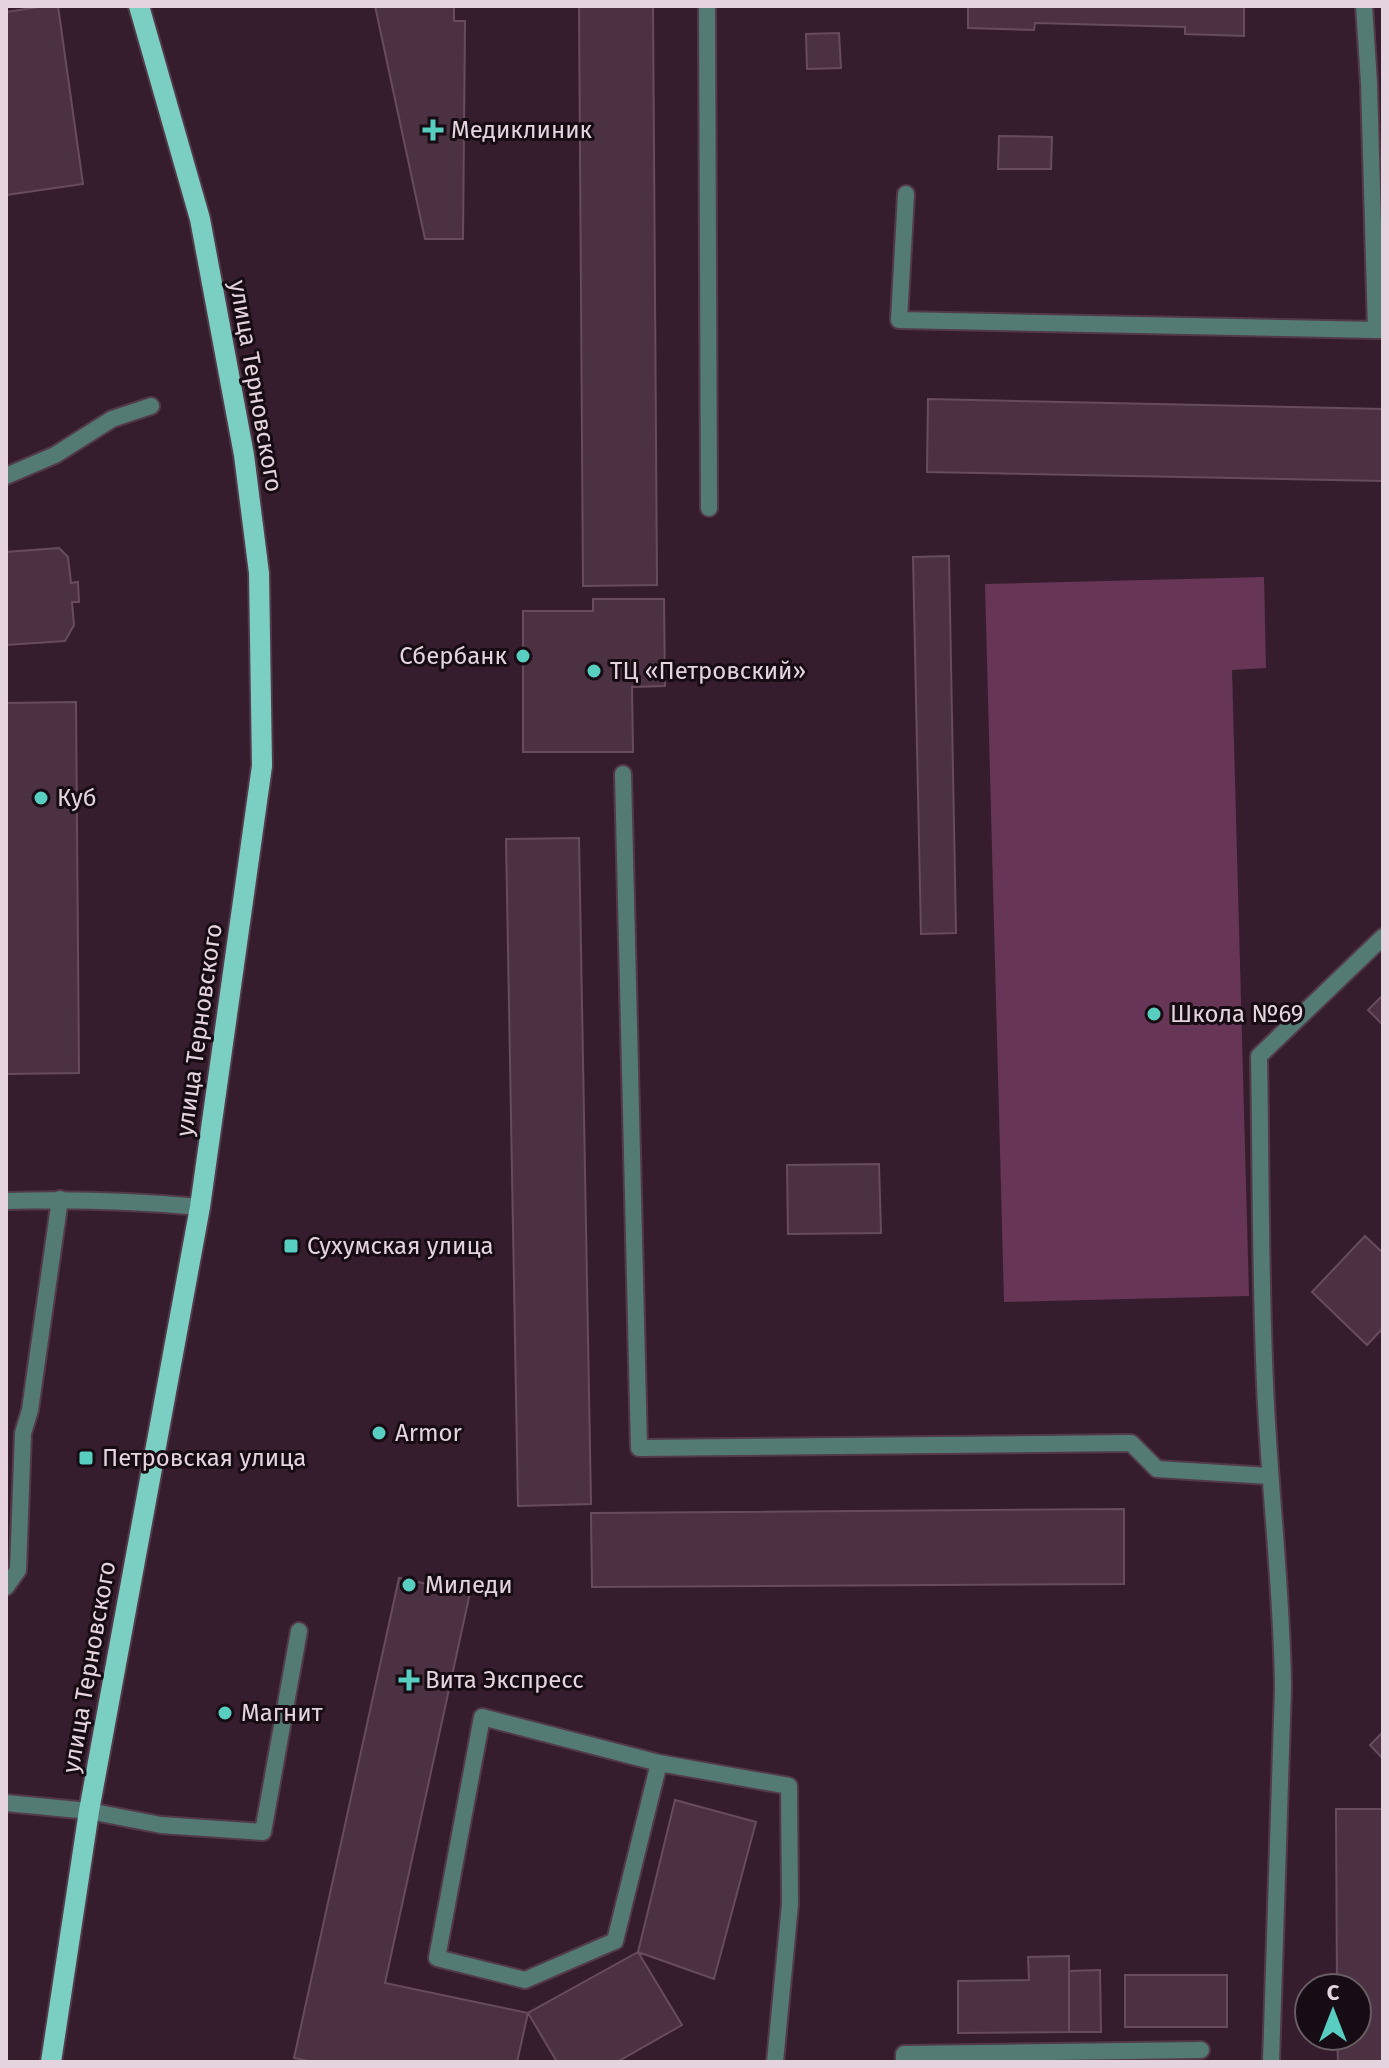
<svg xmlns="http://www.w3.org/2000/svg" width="1389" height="2068" font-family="'Fira Sans',sans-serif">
<rect width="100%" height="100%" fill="#361d2d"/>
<path fill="#673656" d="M 1264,577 L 1266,668 L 1232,670 L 1249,1296 L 1004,1302 L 985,584 Z"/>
<path fill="#4b3141" stroke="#684c5d" stroke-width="2" d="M 45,6 L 58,6 L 83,184 L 6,195 L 6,12 Z
M 375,6 L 454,6 L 454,21 L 465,21 L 463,239 L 425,239 Z
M 579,6 L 653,6 L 657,585 L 583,586 Z
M 968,6 L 1244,6 L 1244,36 L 1185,34 L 1185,27 L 1035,23 L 1034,30 L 968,28 Z
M 839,33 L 841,68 L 807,69 L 806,34 Z
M 999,136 L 1052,137 L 1051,169 L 998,169 Z
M 928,399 L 1383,409 L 1383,481 L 927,472 Z
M 59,548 L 68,557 L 71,583 L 78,582 L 79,602 L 72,602 L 74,625 L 65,641 L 6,645 L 6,552 Z
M 949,556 L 956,933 L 921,934 L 913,557 Z
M 593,599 L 664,599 L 665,686 L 632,687 L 633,752 L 523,752 L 523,611 L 593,611 Z
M 76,702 L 79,1073 L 6,1074 L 6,703 Z
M 579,838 L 591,1504 L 518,1506 L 506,839 Z
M 1383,995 L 1383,1025 L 1368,1010 Z
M 879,1164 L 881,1233 L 788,1234 L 787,1165 Z
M 1365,1236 L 1383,1253 L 1383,1328 L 1367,1345 L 1312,1292 Z
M 1124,1509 L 1124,1584 L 592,1587 L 591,1513 Z
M 399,1578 L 470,1593 L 385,1983 L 528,2013 L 517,2062 L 313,2062 L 294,2058 Z
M 1383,1732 L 1383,1759 L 1370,1745 Z
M 675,1800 L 756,1822 L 714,1979 L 638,1952 Z
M 1336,1809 L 1383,1809 L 1383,2062 L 1338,2062 L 1337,2036 L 1357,2036 L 1357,1988 L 1337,1988 Z
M 638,1952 L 682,2025 L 617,2062 L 557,2062 L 528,2013 Z
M 1069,1956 L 1069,2032 L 958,2033 L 958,1981 L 1029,1980 L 1028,1957 Z
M 1100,1970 L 1101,2032 L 1069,2032 L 1069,1971 Z
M 1125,1975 L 1227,1975 L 1227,2027 L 1125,2027 Z"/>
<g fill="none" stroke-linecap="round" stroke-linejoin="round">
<g stroke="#523a49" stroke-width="20">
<path id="lane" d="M 707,6 L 709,508
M 1364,6 L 1369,83 L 1376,330 L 1383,330
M 906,194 L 899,320 L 1376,330
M 6,476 L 55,455 L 112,419 L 151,406
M 623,774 L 639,1448 L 1131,1443 L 1157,1469 L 1269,1476
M 6,1201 C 71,1199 135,1201 200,1207
M 6,1587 L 18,1570 L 23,1433 L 30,1410 L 60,1199
M 659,1763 L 615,1941 L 525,1980 L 437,1958 L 482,1717 L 659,1763 L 789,1786 L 790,1904 L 775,2062
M 6,1803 L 89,1811 L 161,1825 L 263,1832 L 299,1631
M 904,2062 L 904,2054 L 1201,2050
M 1271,2062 L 1283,1688 C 1282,1586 1269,1486 1265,1384 C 1260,1275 1261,1165 1259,1056 L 1383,937"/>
</g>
<g stroke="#523a49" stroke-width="24">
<path id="primary" d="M 51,2062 L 89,1811 L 200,1207 L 262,766 L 259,573 L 244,455 L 200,219 L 139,6"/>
</g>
<use href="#lane" stroke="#547a74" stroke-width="16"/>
<use href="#primary" stroke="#7bcec2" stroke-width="20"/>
</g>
<g fill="#58cec0" stroke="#170c13" stroke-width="3">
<path d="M429 118h8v8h8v8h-8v8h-8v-8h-8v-8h8z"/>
<circle cx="523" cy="656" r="8"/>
<circle cx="594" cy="671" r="8"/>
<circle cx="41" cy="798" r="8"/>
<circle cx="1154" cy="1014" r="8"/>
<rect x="283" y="1238" width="16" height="16" rx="4"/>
<circle cx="379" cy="1433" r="8"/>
<rect x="78" y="1450" width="16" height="16" rx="4"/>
<circle cx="409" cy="1585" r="8"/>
<path d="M405 1668h8v8h8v8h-8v8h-8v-8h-8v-8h8z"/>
<circle cx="225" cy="1713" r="8"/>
</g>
<g text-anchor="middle" stroke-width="6" stroke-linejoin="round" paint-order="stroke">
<g font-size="24" fill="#e5d4de" stroke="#170c13" text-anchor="start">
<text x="451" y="138">Медиклиник</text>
<text x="507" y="664" text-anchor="end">Сбербанк</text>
<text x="610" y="679">ТЦ «Петровский»</text>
<text x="57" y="806">Куб</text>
<text x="1170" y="1022">Школа №69</text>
<text x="307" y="1254">Сухумская улица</text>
<text x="395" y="1441">Armor</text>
<text x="102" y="1466">Петровская улица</text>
<text x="425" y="1593">Миледи</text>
<text x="425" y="1688">Вита Экспресс</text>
<text x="241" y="1721">Магнит</text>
</g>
<g font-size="24" fill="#e5d4de" stroke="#170c13">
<text transform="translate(256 386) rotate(80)" y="8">улица Терновского</text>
<text transform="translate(199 1030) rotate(-82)" y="8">улица Терновского</text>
<text transform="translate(89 1667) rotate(-80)" y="8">улица Терновского</text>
</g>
</g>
<rect width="1389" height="2068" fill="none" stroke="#e5d4de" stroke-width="16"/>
<g transform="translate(1333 2012)"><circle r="38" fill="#170c13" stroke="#695c64" stroke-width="2"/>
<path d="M0-6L14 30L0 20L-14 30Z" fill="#58cec0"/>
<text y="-12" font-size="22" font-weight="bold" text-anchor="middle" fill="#e5d4de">С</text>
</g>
</svg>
